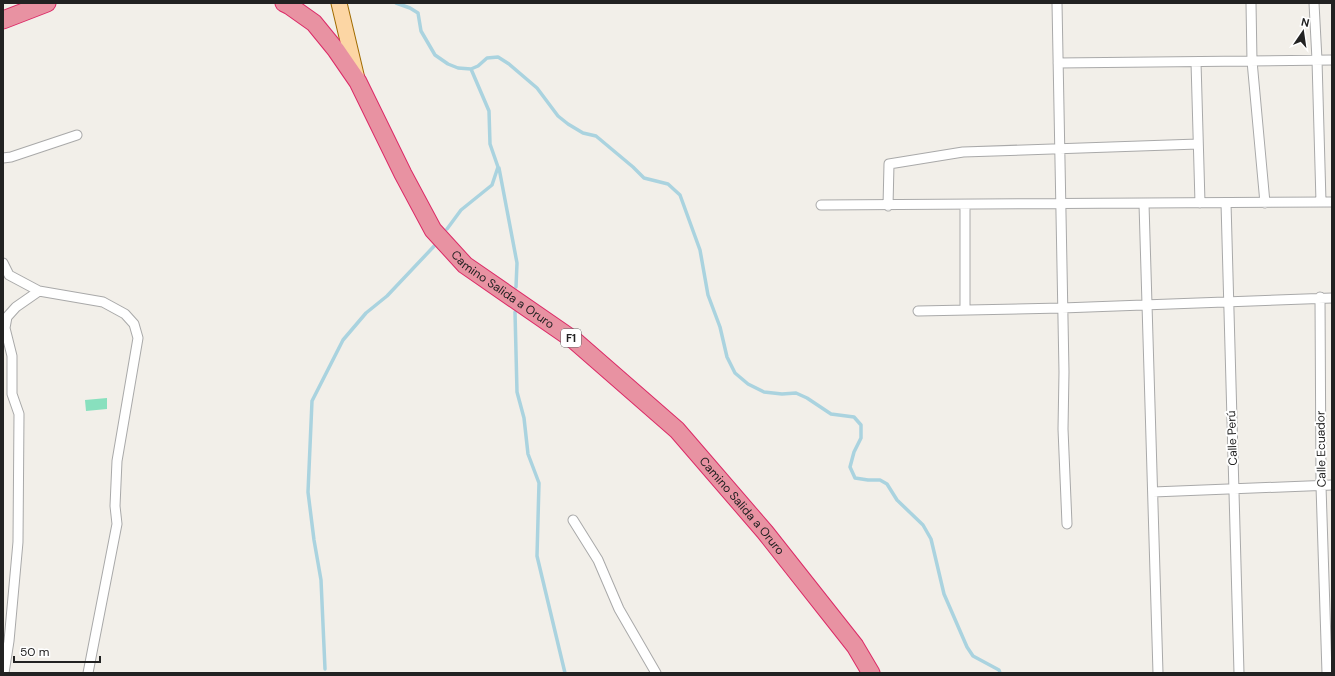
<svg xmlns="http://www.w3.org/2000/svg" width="1335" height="676" font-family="'DM Sans',sans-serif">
<rect width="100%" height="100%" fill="#f2efe9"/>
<path fill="#88e0be" d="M 107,398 L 107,409 L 86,411 L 85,400 Z"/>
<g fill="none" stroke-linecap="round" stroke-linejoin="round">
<path stroke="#aad3df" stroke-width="3.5" d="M 396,3 L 410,8 L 418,13 L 421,31 L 435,55 L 448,64 L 458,68 L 471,69 L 478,66 L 487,58 L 498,57 L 509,64 L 537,88 L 558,116 L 568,124 L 583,133 L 596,136 L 633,167 L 644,178 L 668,184 L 680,195 L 700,250 L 708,295 L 720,327 L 727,357 L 735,373 L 748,384 L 764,392 L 782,394 L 796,393 L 807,398 L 831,414 L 854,417 L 861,425 L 861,438 L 854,452 L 850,467 L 855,478 L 868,480 L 880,480 L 887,484 L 897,500 L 923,525 L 931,539 L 944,594 L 967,647 L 973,656 L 999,670 L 1000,673
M 499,168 L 517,263 L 516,287
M 447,229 L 461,210 L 492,185 L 498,167 L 490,144 L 489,111 L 471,69
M 515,312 L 517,392 L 524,418 L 528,454 L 539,483 L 537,556 L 565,673
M 325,669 L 321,580 L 314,540 L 308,492 L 312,401 L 343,340 L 366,313 L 387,296 L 438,242"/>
<g stroke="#a9a9a9" stroke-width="11">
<path id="street" d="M 1057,3 L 1064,372 L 1063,429 L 1067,524
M 1251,3 L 1252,61 L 1265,203
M 1314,3 L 1317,60 L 1321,202
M 1196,62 L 1200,203
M 1058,63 L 1332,60
M 3,158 L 11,157 L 77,135
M 1226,203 L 1239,673
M 1144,204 L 1158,673
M 821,205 L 1332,202
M 888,206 L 889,164 L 963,152 L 1198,144
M 3,263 L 9,275 L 39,291 L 103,302 L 125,314 L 134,324 L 138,338 L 117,461 L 115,506 L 117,524 L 88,673
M 1320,297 L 1321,486 L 1327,673
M 965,310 L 965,205
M 918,311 L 1062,308 L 1332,298
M 1153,492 L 1332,485
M 573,520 L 598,560 L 619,609 L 656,673
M 4,673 L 9,641 L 18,542 L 19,414 L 12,394 L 12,356 L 5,328 L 7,317 L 16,307 L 39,291"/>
</g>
<g stroke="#a06b00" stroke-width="17">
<path id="primary" d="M 339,3 L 357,79"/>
</g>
<g stroke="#dc2a67" stroke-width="19">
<g id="highway">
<path id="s1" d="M 284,3 L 290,6 L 314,23 L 336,50 L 358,82 L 403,174 L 433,230 L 465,265 L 575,341 L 677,430 L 765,532 L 855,646 L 871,673"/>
<path d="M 3,20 L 47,3"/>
</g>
</g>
<use href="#street" stroke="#fff" stroke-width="9"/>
<use href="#primary" stroke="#fcd6a4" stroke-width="15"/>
<use href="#highway" stroke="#e892a2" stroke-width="17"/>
</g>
<g text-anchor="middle" stroke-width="4" stroke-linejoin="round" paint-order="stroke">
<rect fill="#fff" stroke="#646464" stroke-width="1" x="561" y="329" width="20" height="18" rx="3"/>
<g font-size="11" font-weight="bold" fill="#222">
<text x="571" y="342">F1</text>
</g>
<g font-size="12" fill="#222" stroke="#fff">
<text dy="4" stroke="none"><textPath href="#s1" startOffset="368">Camino Salida a Oruro</textPath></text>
<text transform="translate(1232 438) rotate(-92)" y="4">Calle Perú</text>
<text transform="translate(1321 449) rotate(-91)" y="4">Calle Ecuador</text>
<text dy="4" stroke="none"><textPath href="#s1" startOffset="692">Camino Salida a Oruro</textPath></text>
</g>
</g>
<rect width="1335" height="676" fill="none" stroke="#222222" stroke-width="8"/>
<g transform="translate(1303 32) rotate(13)" stroke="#ffffff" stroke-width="3" paint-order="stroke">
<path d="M0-3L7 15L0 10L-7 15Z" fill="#222222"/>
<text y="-6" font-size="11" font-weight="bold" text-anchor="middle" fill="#222222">N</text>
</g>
<path d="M14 656v6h86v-6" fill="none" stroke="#222222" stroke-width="2"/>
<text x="20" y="656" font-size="12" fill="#222222" stroke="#ffffff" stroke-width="3" paint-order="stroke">50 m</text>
</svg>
